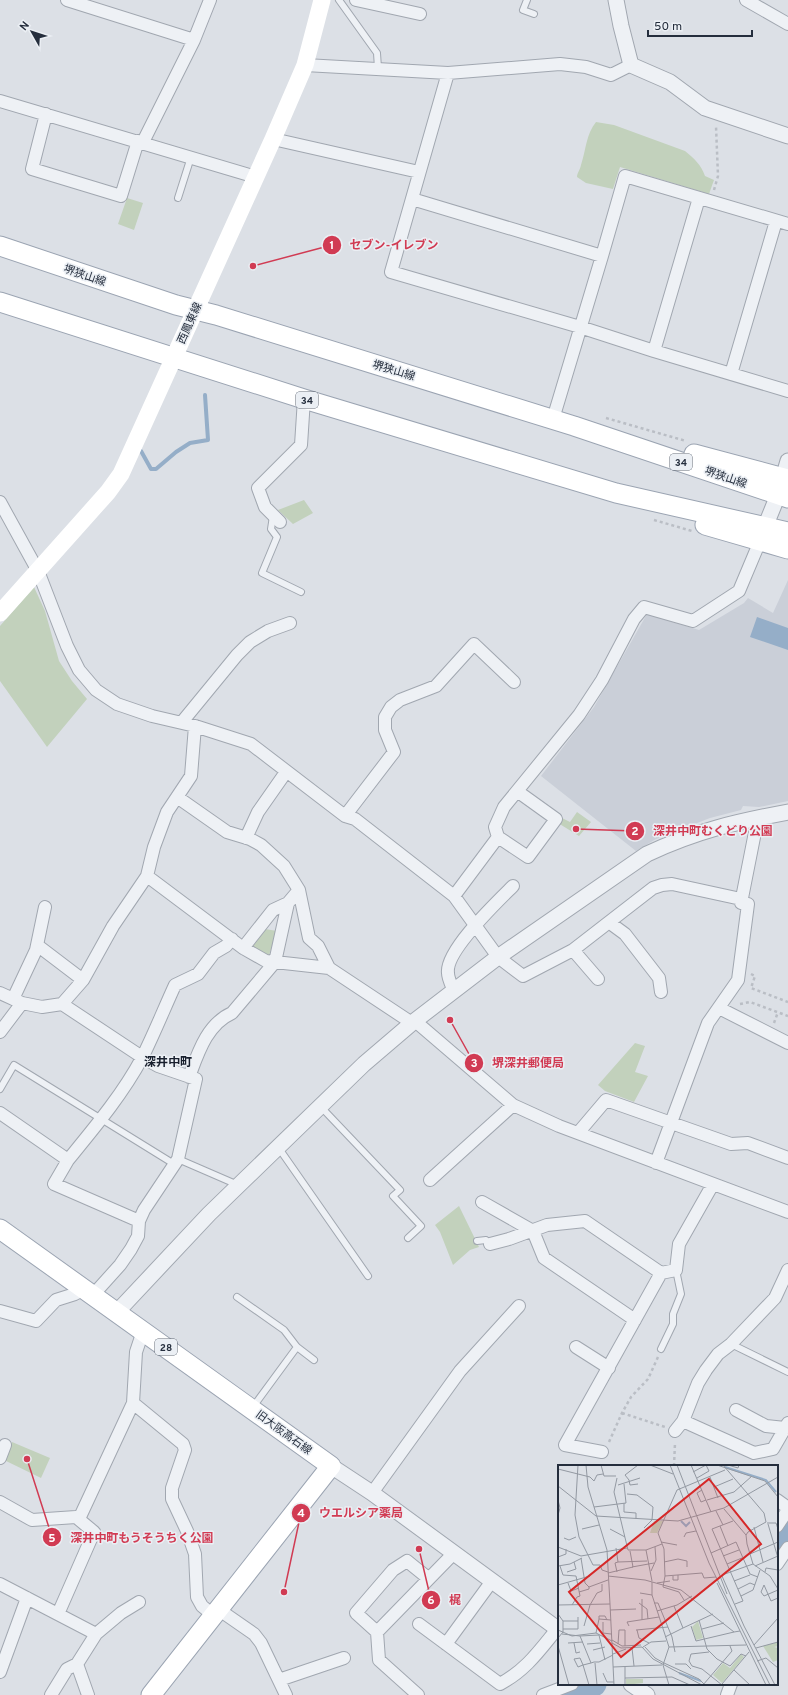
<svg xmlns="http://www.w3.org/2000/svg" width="788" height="1695" font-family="Overpass,'Noto Sans JP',sans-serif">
<rect width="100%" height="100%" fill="#dce0e6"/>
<path fill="#cacfd8" d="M 788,580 L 788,801 L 759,807 L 743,806 L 741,810 L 710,818 L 656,839 L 636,851 L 541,776 L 594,707 L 647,614 L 699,630 L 744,603 L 748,598 L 773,613 Z"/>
<path fill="#c2d1bc" d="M 596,122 L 614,125 L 685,151 C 695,159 701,165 705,176 L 714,180 L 709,194 L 620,167 L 613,189 L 586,183 L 577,177 C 577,173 580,170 581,165 C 586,150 586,134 596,122 Z
M 127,198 L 143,203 L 134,230 L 118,224 Z
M 304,500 L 313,513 L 293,524 L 278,510 Z
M 34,587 L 45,611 L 59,661 L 72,681 L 87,699 L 47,747 L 0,681 L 0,626 Z
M 577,812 L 591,822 L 579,836 L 558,823 L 562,818 L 570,822 Z
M 265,929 L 277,931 L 269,955 L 250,948 Z
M 635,1043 L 645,1046 L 635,1072 L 648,1076 L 634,1102 L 605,1091 L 598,1085 Z
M 459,1206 L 479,1247 L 470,1250 L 453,1265 L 440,1232 L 435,1225 Z
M 12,1442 L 50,1458 L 41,1478 L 4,1460 Z"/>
<path fill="#95aec8" d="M 757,617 L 788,628 L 788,650 L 750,637 Z"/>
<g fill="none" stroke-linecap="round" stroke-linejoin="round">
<path stroke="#95aec8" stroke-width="4" d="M 141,451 L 151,469 L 156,469 L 176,452 L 190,443 L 208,440 L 205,395"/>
<path stroke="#95aec8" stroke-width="25" d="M 777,1548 L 788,1533
M 564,1695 L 594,1684"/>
<g stroke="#a1a7b0" stroke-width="8">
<path id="service" d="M 339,0 L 377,53 L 378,68
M 527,0 L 523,10 L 534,14
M 178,198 L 191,157
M 273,516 L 271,529 L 277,537 L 262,573 L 301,592
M 0,1089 L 14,1065 L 174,1164
M 321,1107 L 400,1190 L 393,1196 L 421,1226 L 408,1238
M 278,1147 L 368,1276
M 178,1159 L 238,1185
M 477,1241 L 486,1240 L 490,1244
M 237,1297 L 284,1330 L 297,1347 L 314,1360
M 731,1344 L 788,1372
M 661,1349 L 673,1324 L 673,1314 L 681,1294 L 676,1270
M 253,1407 L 297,1347"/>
</g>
<g stroke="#a1a7b0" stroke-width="14">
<path id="minor" d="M 67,0 L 194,40
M 356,0 L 420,14
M 746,0 L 788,24
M 305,65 L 448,73 L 560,64 L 586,67 L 611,75 L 631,65
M 448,73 L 391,272 L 580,327 L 654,351 L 788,391
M 0,101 L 256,177
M 46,114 L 32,169 L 121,196 L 138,141
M 273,139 L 419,172
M 143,142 L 194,40 L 210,0
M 412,199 L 602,256
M 654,351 L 699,198
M 731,374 L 776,221
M 553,419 L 602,256 L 625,176 L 788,224
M 0,502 L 38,571 L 67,646 L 79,670 L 96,690 L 117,704 L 152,716 L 195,726 L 251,744 L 345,816 L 355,819 L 454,896
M 280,522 L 265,507 L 258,488 L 301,445 L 304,399
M 182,722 L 237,655 L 250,642 L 268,631 L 290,623
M 177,797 L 227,832 L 250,839 L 261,845 L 284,866 L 299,890 L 309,938 L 318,946 L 329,968
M 345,816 L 394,752 L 385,730 L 385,717 L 391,707 L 400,700 L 436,686 L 474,644 L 514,682
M 498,837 L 528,857 L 556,819 L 517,791
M 246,838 L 258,812 L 286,772
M 147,876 L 243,948 L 266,961 L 329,968 L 412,1023
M 741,899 L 672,884 L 662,885 L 653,888 L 573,950 L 523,976 L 498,957 L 454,896 L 498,837 L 495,827 L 504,807 L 579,715 L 602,680 L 634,619 L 644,607 L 693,621 L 739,591 L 760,541
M 610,923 L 625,934 L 659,978 L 661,992
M 37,945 L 83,980
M 243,948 L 273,910 L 288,903
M 573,950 L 598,979
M 454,991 C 452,986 448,979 448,973 C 445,951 497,902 513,886
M 0,993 L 22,1003 L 42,1007 L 62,1004 L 83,980 L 113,926 L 147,876 L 154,847 L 167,812 L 191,776 L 195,726
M 13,999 L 36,950 L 45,907
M 62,1004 L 142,1057 L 158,1066 L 196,1079 L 178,1159 L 144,1210 L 139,1221 L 138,1236 L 131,1249 L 120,1265 L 93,1295
M 719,1008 L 788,1043
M 415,1021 L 513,1105 L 559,1126 L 788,1212
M 0,1032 L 22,1003
M 189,1077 C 198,1053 207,1024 232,1013 L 275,962 L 288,903 L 299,890
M 0,1113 L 68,1160 L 54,1184 L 139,1221
M 578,1133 L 606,1100 L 731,1144 L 748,1143 L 788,1158
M 68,1160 C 95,1127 122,1095 142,1058 C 154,1034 164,1009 175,985 L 198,974 L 214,953 L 226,946 L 232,939
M 656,1163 L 708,1023 L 738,980 L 748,904 L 741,903 L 758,817
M 430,1180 L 513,1105
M 482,1202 L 533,1231 L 544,1258 L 635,1320
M 490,1244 L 509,1239 L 547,1225 L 585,1221 L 661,1273
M 0,1311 L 36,1321 L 56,1300 L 75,1294 L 84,1289
M 576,1347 L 609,1368
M 133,1403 L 183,1444 L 185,1450 L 172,1488 L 172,1499 L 187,1531 L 195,1554 L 197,1597 L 202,1606 L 213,1615
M 736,1410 L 766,1426 L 785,1428
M 683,1421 L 754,1453 L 773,1449 L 788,1423
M 675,1431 L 683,1421 L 698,1383 L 706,1370 L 718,1354 L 731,1344 L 775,1298 L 788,1270
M 602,1452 L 565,1445 L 661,1273 L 676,1270 L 679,1244 L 713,1184
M 0,1458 L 5,1445
M 372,1493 L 460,1371 L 519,1306
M 777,1500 L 788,1508
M 0,1502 L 32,1520 L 76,1517 L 94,1532 L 58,1614
M 79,1519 L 133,1403 L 136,1352 L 143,1331
M 777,1526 L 788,1510
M 777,1564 L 788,1548
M 0,1584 L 96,1634 L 77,1664 L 88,1695
M 218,1609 L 254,1634 L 261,1643 L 286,1695
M 419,1624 L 500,1684 C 526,1670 539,1651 557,1629
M 377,1632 L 356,1613 L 393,1570 L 407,1561 L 428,1578
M 96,1634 L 121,1613 L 139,1602
M 446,1644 L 492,1581
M 0,1672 L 27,1598
M 279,1680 L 344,1658
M 51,1695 L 67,1669 L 77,1664
M 418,1695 L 379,1660 L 377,1632 L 454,1553
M 543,1695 L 572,1684
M 727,1695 L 731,1684"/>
</g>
<g stroke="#a1a7b0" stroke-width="17">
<path id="tertiary" d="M 616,0 L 621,26 L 631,65 L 670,82 L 705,108 L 788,136
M 761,537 L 778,495 L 788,461
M 117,1312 L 209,1214 L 364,1064 L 412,1023 L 498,957 L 647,854 C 696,831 735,822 788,812
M 331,1466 L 372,1493 L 559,1630
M 631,1684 L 647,1695"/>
</g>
<g stroke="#9ba4b2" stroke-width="21">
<path id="primary" d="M 0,246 L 176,305 L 216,315 L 574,426 L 788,498
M 0,302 L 304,399 L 616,493 L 788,532
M 694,454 L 788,479
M 705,525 L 788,549
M 0,1229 L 331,1466 L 151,1695"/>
</g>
<path stroke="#babec5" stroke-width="2.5" stroke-dasharray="3 3" stroke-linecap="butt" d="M 714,190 L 718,176 L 716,126
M 606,418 L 686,441
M 654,520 L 692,531
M 751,974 L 755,976 L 751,988 L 788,1002
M 740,1004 L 750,1002 L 788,1016
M 774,1023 L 778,1012
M 622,1413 L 665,1427
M 609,1442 L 622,1413 L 631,1397 L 648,1379 L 658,1357
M 674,1466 L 675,1443"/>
<use href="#service" stroke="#eef1f5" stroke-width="6"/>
<use href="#minor" stroke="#eef1f5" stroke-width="12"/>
<use href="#tertiary" stroke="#eef1f5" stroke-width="15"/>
<path stroke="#fff" stroke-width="17" d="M 0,613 L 108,492 L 121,474 L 273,139 L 305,65 L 322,0"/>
<use href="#primary" stroke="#fff" stroke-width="19"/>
</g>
<g text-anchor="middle" stroke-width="3" stroke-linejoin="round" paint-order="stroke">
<g fill="#ebeff4" stroke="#606874" stroke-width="1">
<rect x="296" y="392" width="22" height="16" rx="3"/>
<rect x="670" y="454" width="22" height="16" rx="3"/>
<rect x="155" y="1339" width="22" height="16" rx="3"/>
</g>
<g font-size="10" font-weight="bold" fill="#252e3d">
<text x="307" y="404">34</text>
<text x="681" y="466">34</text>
<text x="166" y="1351">28</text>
</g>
<g font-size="11" fill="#252e3d" stroke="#ebeff4">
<text transform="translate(85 275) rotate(19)" y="4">堺狭山線</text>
<text transform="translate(189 323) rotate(-66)" y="4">西鳳東線</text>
<text transform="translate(394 370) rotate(17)" y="4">堺狭山線</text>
<text transform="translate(726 477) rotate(19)" y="4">堺狭山線</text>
<text transform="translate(284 1432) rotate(36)" y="4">旧大阪高石線</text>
</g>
<g font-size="12" font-weight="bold" fill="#181f2d" stroke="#ebeff4">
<text x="168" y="1066">深井中町</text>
</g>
</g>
<g transform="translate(558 1465)">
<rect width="220" height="220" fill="#dce0e6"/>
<path d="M 96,56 L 105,56 L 99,68 L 92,68 ZM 140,156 L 145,173 L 138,175 L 134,162 ZM 220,177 L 220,181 L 216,182 L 220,183 L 220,195 L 215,197 L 205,181 ZM 183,189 L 186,192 L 164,218 L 155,210 L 165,198 L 172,203 ZM 68,214 L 85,214 L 85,218 L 68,220 Z" fill="#c2d1bc"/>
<path fill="none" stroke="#95aec8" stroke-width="2" d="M 167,2 L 208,15 L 218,27M 123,56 L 128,61 L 132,57M 121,208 L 143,216"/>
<path fill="none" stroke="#9399a2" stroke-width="1" d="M 20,0 L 17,50 L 21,72 L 35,100 L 42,100 L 44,105 L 50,107M 43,0 L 46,11 L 58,11M 92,0 L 115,9M 112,0 L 151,98 L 212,220M 119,0 L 169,129M 133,0 L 153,47M 159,0 L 207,16 L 220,32M 165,0 L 206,48 L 208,57 L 190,67 L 188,70 L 189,79 L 195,99 L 212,111 L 220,124M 170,0 L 180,3 L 181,0M 0,4 L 32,12 L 36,16 L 39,10 L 45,9M 135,7 L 148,0 L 151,6 L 139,13M 152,12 L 160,33M 59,13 L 56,27 L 70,85 L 88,85 L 104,79M 71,15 L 67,10 L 80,0M 71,15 L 72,20 L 80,19M 60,20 L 82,13M 0,21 L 38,51M 156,22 L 175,14M 144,25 L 139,28 L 143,37 L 148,35M 69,29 L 79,30 L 95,42 L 94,55 L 86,63M 0,35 L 2,43 L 0,50M 149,35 L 176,27 L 194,11M 66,38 L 66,47 L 78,48 L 78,54M 36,42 L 68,38 L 66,19M 166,44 L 188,70M 158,46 L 165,60M 38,51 L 120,56 L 166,43 L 220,12M 175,56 L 154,64 L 185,136 L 177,139M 209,58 L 218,58 L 220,64M 210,59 L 220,93M 162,61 L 170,81M 196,62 L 205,97M 24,64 L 41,60M 52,64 L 67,72M 126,72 L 128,68 L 138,66M 6,73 L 11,75 L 18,72M 103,77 L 119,80M 0,82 L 23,91 L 69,83M 58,83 L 60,97 L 57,98 L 59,107M 88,85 L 94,116M 153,88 L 178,77 L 192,109 L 200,112M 192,89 L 220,77M 165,91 L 181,85M 0,92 L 8,89 L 8,84M 60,97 L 89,96M 106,97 L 120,94 L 129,96 L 129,102M 169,99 L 184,93M 0,101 L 12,99 L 24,93M 2,101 L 5,110 L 18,111 L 22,131 L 19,132 L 14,140M 197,101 L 220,91M 74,102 L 96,98M 93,106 L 98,95 L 97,82M 9,107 L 18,104 L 16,97M 207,107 L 208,103 L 220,105M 50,108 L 75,102 L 72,86M 164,110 L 195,99M 50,111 L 87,115 L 123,125 L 176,167 L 182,166M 107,111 L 106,84 L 100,68 L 119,25 L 167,5M 115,111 L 115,115 L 120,115 L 120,110M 164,111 L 186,161 L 217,220M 176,116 L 192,110M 94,117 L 94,130 L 111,182 L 105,200 L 111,220M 10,118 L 13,126 L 21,123M 99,118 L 112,116M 159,118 L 208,220M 0,120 L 32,111M 206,120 L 203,127 L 206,131 L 220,125M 206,120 L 213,136 L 220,133M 31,122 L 50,115M 180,124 L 192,118 L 197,120M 21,127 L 31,124 L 31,122 L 27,118 L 23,93M 82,128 L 94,130M 183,131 L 195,125 L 202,105M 84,134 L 84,155M 126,135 L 121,127 L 105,122 L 107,111 L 144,108 L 146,113 L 158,112M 81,138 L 89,144 L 90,154M 96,138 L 100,138 L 114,172 L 117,187M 52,139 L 56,220M 0,140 L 52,139 L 49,85 L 30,22 L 28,0M 32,140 L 39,128 L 44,126 L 44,119M 116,141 L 125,163 L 155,149M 52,145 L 78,144M 99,146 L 119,140 L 134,131M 0,149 L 5,156 L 5,167 L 0,173M 41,154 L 41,151 L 47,151 L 49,155M 141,155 L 149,184 L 159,194 L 172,201 L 183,189 L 188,191M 5,156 L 20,156M 45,157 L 45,168 L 53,169M 26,161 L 32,140M 71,161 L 69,157 L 101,152M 133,161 L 138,176 L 176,167M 5,164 L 20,164 L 20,152M 144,164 L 166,158M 0,165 L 14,171 L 38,168 L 54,176M 78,165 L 110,162M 79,165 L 81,173 L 91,178M 38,168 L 41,154 L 53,155M 4,169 L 22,171 L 33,198M 22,171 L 41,170 L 47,195M 107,172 L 125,163M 54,175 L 64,181 L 83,180M 10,178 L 25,177M 16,178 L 18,188 L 22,187M 54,178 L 63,183 L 84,182 L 95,194 L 144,220M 29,179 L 42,178M 60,179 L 61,165 L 67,165 L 67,181M 196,180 L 220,153M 0,181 L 11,220M 85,182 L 93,177 L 108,176M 87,182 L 97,193 L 106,198M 111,182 L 188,180M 74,183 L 76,201M 198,183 L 220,177M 35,185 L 47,182M 55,189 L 68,184M 133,189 L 131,196 L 134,201 L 144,204 L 164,220M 133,189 L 151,187M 199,196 L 208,193 L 220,203M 37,198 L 39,220M 106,198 L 141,214 L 147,220M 117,199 L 128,199 L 133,204M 55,202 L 104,200M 67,202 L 67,220M 176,205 L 192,220M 45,208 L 49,217 L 56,217M 67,213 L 114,212 L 132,220M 164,219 L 191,187M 31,220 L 25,200 L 22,193 L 16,194 L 20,202 L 25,200 L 33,198 L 36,197 L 41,197 L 55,190M 145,220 L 174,186 L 172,181"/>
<path fill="#d62828" fill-opacity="0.15" stroke="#d62828" stroke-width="2" d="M 151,14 L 203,79 L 63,192 L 11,127 Z"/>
<rect width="220" height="220" fill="none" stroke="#252e3d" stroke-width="2"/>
</g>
<path fill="none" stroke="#d13b53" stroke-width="1.5" d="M253 266L332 245M576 829L635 831M450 1020L474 1063M284 1592L301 1513M27 1459L52 1537M419 1549L431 1600"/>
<g fill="#d13b53" stroke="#ebeff4" stroke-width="1.5">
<circle cx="253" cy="266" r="4"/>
<circle cx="576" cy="829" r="4"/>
<circle cx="450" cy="1020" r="4"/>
<circle cx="284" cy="1592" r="4"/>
<circle cx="27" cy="1459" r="4"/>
<circle cx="419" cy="1549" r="4"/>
<circle cx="332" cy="245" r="10"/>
<circle cx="635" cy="831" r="10"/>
<circle cx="474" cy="1063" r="10"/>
<circle cx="301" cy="1513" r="10"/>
<circle cx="52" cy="1537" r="10"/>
<circle cx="431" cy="1600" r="10"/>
</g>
<g font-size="12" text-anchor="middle" font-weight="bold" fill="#fff">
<text x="332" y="249">1</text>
<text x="635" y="835">2</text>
<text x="474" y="1067">3</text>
<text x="301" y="1517">4</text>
<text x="52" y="1542">5</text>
<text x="431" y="1604">6</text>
</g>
<g font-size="12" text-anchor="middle" font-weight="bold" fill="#d13b53" stroke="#ebeff4" stroke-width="3" stroke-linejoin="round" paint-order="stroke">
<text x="394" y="249">セブン-イレブン</text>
<text x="713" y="835">深井中町むくどり公園</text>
<text x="528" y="1067">堺深井郵便局</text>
<text x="361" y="1517">ウエルシア薬局</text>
<text x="142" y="1542">深井中町もうそうちく公園</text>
<text x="455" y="1604">梶</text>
</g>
<g transform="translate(32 32) rotate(309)" stroke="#ebeff4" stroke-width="3" paint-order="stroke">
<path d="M0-3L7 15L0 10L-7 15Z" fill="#252e3d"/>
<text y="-6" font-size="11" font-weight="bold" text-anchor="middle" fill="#252e3d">N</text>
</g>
<path d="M648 30v6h104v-6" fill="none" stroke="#252e3d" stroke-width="2"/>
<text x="654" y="30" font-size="12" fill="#252e3d" stroke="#ebeff4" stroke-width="3" paint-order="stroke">50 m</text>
</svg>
